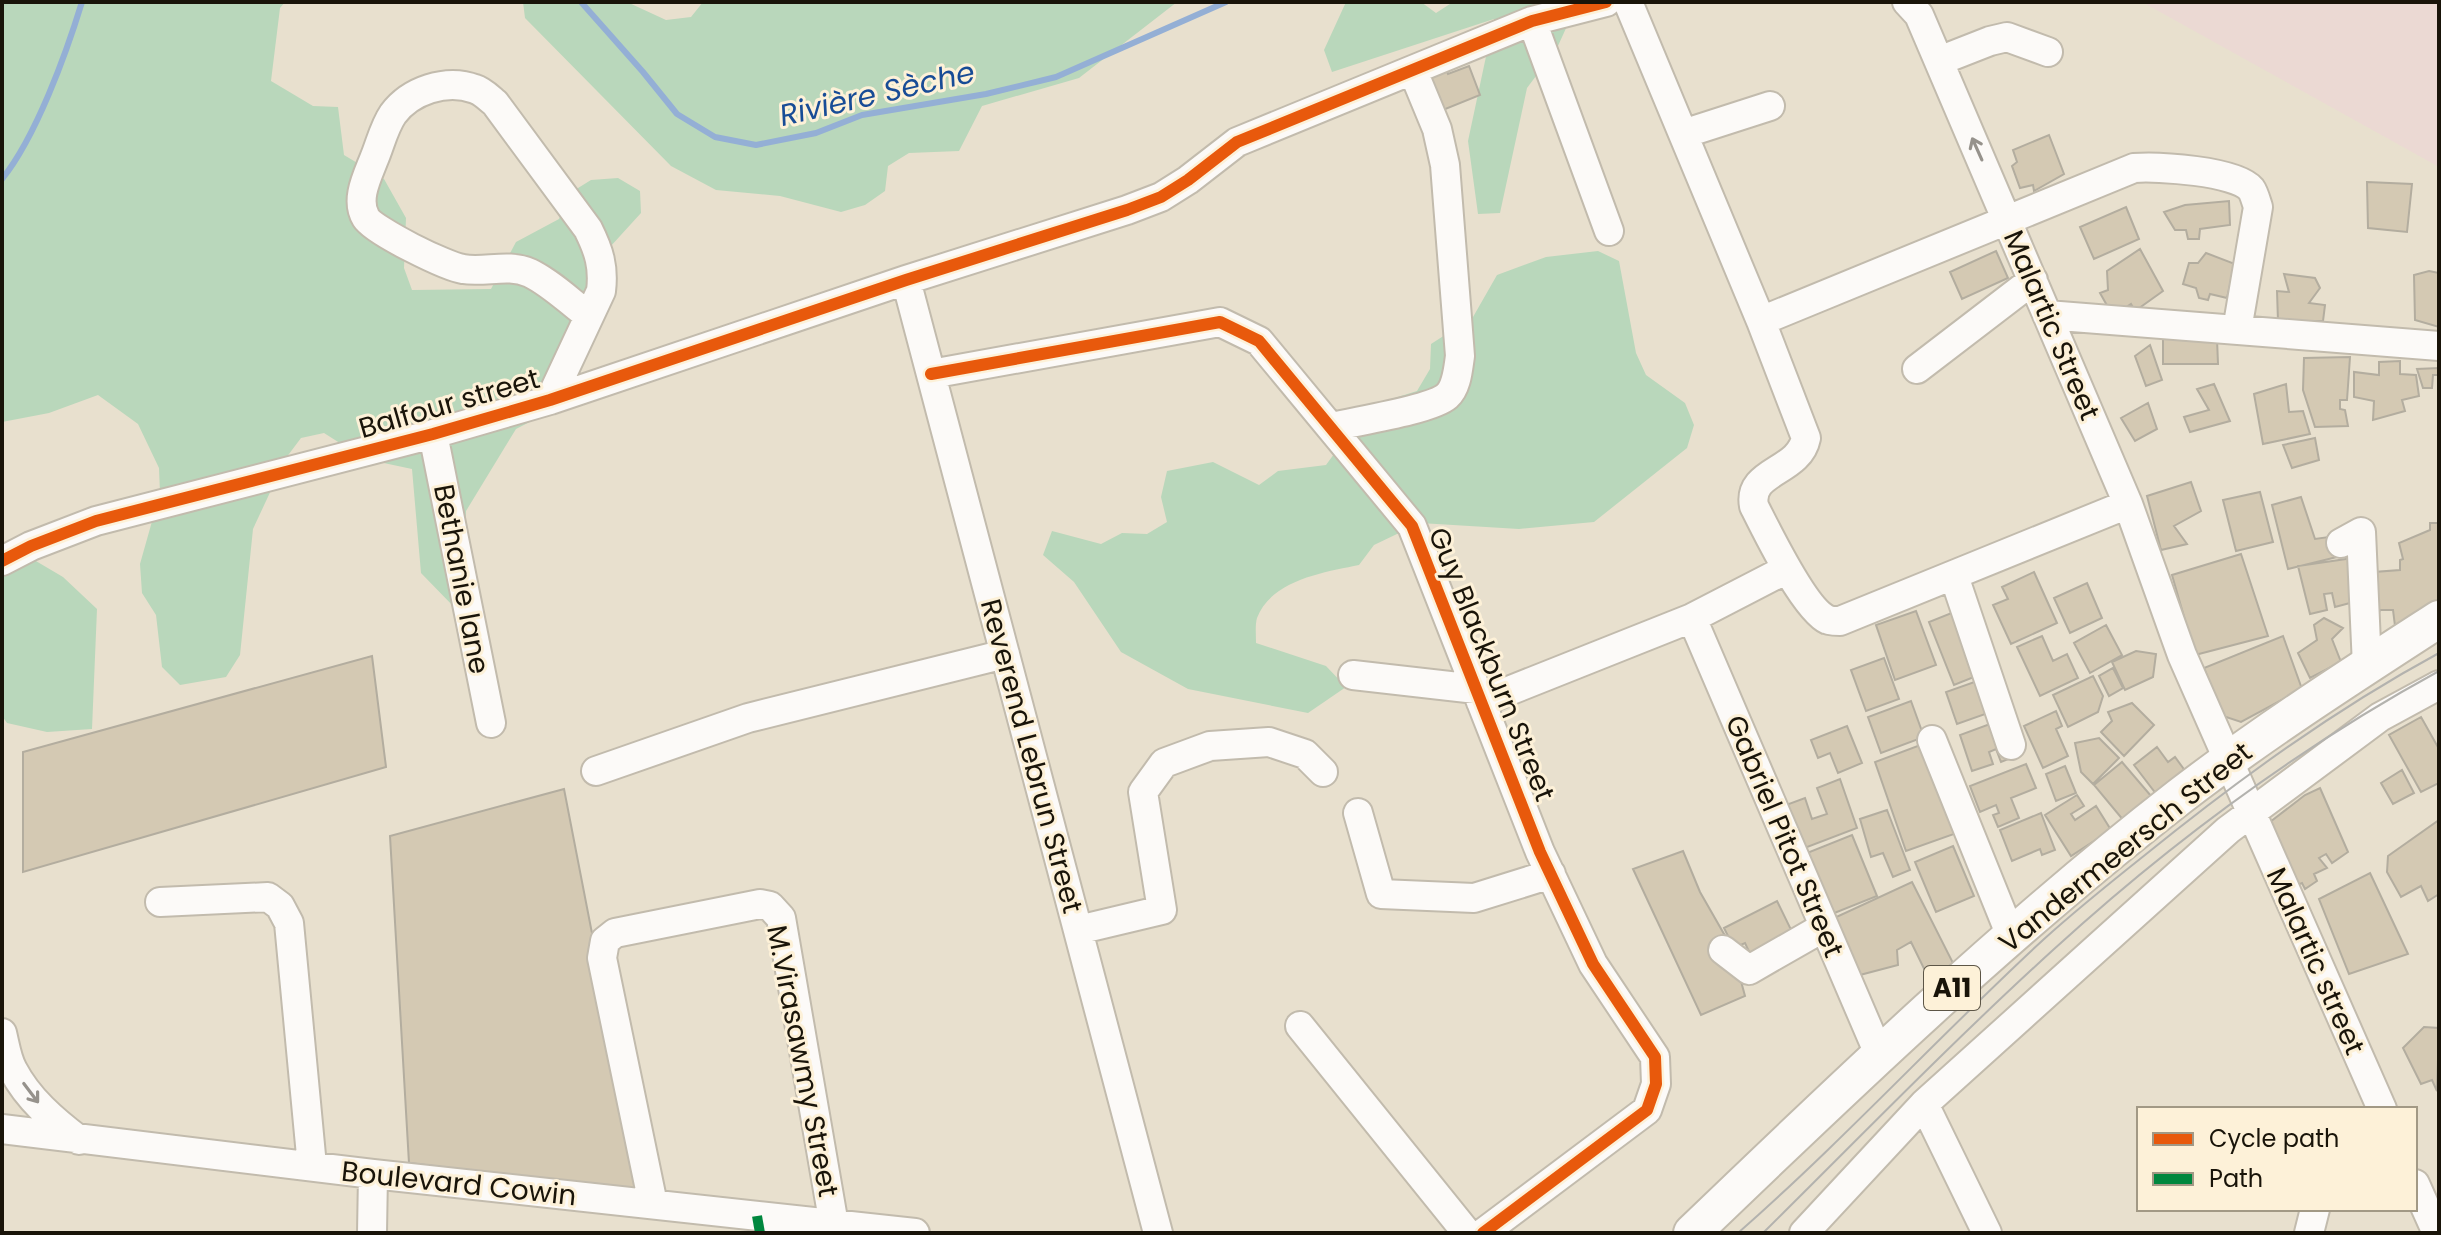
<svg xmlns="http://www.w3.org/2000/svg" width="2441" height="1235" font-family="Poppins,sans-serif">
<rect width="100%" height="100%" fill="#e8e0ce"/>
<path fill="#ebd9d3" d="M 2142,2 L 2439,2 L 2439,167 Z"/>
<path fill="#b9d7bb" d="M 2,2 L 285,2 L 280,8 L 271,81 L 313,106 L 338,107 L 344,155 L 384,179 L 406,218 L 404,268 L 412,290 L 491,289 L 516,242 L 559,219 L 570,193 L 591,180 L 618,178 L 640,191 L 641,213 L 610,247 L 559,407 L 516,429 L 466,511 L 464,585 L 455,608 L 421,573 L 412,469 L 365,459 L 324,433 L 301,438 L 286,458 L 253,529 L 240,655 L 226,677 L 180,685 L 162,667 L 156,615 L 142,593 L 140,564 L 160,493 L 159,468 L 138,424 L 98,395 L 49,413 L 2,422 Z
M 523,2 L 627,2 L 666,20 L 691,17 L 703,2 L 1177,2 L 1079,78 L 982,106 L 959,151 L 909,153 L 888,166 L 885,191 L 865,205 L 841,212 L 780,196 L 716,190 L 671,166 L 525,18 Z
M 1346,2 L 1421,2 L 1436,13 L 1453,2 L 1578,2 L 1557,48 L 1527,88 L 1500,213 L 1478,214 L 1468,141 L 1494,19 L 1332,72 L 1324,50 Z
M 1598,251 L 1619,261 L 1636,353 L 1646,375 L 1685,403 L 1694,425 L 1687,448 L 1594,522 L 1519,529 L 1420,523 L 1374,545 L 1359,565 C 1325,572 1271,580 1257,618 C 1255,625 1256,635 1256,643 L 1326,666 L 1346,687 L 1308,713 L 1188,689 L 1121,652 L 1074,582 L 1043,555 L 1052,531 L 1101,544 L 1122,533 L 1147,534 L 1167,522 L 1161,497 L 1167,471 L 1213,462 L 1259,485 L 1278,471 L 1326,465 L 1369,406 L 1417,391 L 1430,369 L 1431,344 L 1473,317 L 1497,275 L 1546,257 Z
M 2,541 L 63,577 L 97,609 L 92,729 L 47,732 L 7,723 L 2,716 Z"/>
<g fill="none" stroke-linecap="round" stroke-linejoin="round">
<path stroke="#94afd5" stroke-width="6" d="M 581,2 L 643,72 L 677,114 L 715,137 L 756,145 L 816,133 L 862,115 L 986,94 L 1056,77 L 1226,2
M 2,179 C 36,137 66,54 82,2"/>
</g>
<path fill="#d4c9b3" stroke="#b3ad9f" stroke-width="2" d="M 1444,63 L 1448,74 L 1469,66 L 1480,95 L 1438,112 L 1423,72 Z
M 2049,135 L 2064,174 L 2034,191 L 2033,185 L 2020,188 L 2012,166 L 2017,162 L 2013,150 Z
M 2367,182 L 2412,184 L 2407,232 L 2368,228 Z
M 2229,201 L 2230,225 L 2200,229 L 2199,239 L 2188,239 L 2186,230 L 2175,230 L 2164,212 L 2185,205 Z
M 2126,207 L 2139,239 L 2094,259 L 2080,227 Z
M 2140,249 L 2163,291 L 2135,311 L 2131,304 L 2113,316 L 2100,293 L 2108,290 L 2107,271 Z
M 1996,251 L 2008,278 L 1962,299 L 1950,272 Z
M 2206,253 L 2235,264 L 2227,298 L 2210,294 L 2208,300 L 2199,298 L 2196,288 L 2183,284 L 2189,263 L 2198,263 Z
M 2429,271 L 2439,273 L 2439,327 L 2415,320 L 2414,275 Z
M 2284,274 L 2315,278 L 2320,288 L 2309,303 L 2325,305 L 2323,321 L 2278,321 L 2277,291 L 2289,292 Z
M 2163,337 L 2217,339 L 2218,364 L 2163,364 Z
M 2150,345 L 2162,380 L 2146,386 L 2135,356 Z
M 2350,357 L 2347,400 L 2340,400 L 2340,409 L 2345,410 L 2348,426 L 2315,427 L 2303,390 L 2304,358 Z
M 2400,361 L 2400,374 L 2416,375 L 2419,396 L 2402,400 L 2405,411 L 2373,420 L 2374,401 L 2354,397 L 2354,372 L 2379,375 L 2379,362 Z
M 2439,368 L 2439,375 L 2433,375 L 2432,388 L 2423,388 L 2417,369 Z
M 2214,384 L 2230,421 L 2190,432 L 2184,417 L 2209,410 L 2197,389 Z
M 2286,384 L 2289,412 L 2303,411 L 2310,434 L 2263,444 L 2254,394 Z
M 2148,403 L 2157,429 L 2135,441 L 2121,418 Z
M 2315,438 L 2319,460 L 2292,468 L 2283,445 Z
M 2191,482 L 2201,511 L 2174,526 L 2187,544 L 2161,550 L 2147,496 Z
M 2260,492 L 2273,542 L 2236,551 L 2223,500 Z
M 2301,497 L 2315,539 L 2336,536 L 2341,556 L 2288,569 L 2272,505 Z
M 2430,523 L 2439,523 L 2438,614 L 2395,626 L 2393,610 L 2380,610 L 2377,618 L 2374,572 L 2400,570 L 2400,560 L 2403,559 L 2399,543 L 2430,530 Z
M 2241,554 L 2268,636 L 2195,655 L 2172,575 Z
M 2360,557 L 2365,599 L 2335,607 L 2332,593 L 2324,594 L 2327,610 L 2310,614 L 2298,566 Z
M 2034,572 L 2057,623 L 2011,644 L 1993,605 L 2008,599 L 2002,587 Z
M 2087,583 L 2102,618 L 2070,633 L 2054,598 Z
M 1959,610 L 1984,673 L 1954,685 L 1929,622 Z
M 1916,611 L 1936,665 L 1895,680 L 1876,625 Z
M 2324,618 L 2343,628 L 2332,639 L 2341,662 L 2310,678 L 2298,653 L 2317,640 L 2314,625 Z
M 2106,625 L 2122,655 L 2090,673 L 2074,643 Z
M 2042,636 L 2053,661 L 2067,654 L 2078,678 L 2040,696 L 2017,647 Z
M 2283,636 L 2302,689 L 2241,722 L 2223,716 L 2204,668 Z
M 2136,651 L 2156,654 L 2153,677 L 2125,690 L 2112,662 Z
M 372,656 L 386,767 L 23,872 L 23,752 Z
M 1884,658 L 1899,699 L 1866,711 L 1851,670 Z
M 2113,668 L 2123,688 L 2109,696 L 2099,676 Z
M 2093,676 L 2103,696 L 2098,712 L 2068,727 L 2053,695 Z
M 1980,680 L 1991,712 L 1957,724 L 1946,692 Z
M 1911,701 L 1924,737 L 1881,753 L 1868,717 Z
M 2132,703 L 2154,725 L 2124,756 L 2101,732 L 2112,721 L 2108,712 Z
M 2056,711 L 2062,726 L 2056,729 L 2068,756 L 2043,768 L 2024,726 Z
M 2421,717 L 2439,749 L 2439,783 L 2421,792 L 2389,735 Z
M 1998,721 L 2011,758 L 2001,762 L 1996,749 L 1989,752 L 1993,764 L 1972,771 L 1960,735 Z
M 1847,726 L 1862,763 L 1838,773 L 1830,753 L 1818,758 L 1811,740 Z
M 2099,738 L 2119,758 L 2093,784 L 2081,772 L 2075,743 Z
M 1923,744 L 1954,834 L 1906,851 L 1875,762 Z
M 2157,747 L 2168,762 L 2175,757 L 2186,772 L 2157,795 L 2134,765 Z
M 2122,762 L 2157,803 L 2129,827 L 2094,785 Z
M 2026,764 L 2036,788 L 2011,798 L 2019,818 L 1998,827 L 1993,815 L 1999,813 L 1996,805 L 1980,812 L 1970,786 Z
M 2065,766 L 2076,793 L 2056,801 L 2046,774 Z
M 2402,770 L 2414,793 L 2393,804 L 2381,783 Z
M 1840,779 L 1857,828 L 1802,849 L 1786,805 L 1805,798 L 1812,819 L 1827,814 L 1817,788 Z
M 2320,788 L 2348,852 L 2332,863 L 2326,854 L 2319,858 L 2327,868 L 2314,874 L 2317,881 L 2305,889 L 2302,883 L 2295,886 L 2270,822 L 2305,795 Z
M 564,789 L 642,1191 L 409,1163 L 390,836 Z
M 2077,795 L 2084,806 L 2071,814 L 2075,820 L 2096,806 L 2111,830 L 2071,856 L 2045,815 Z
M 1887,810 L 1910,870 L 1893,877 L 1883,853 L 1871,857 L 1860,819 Z
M 2041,813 L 2055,850 L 2042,855 L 2040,849 L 2012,861 L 2000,830 Z
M 2439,820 L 2439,894 L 2428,901 L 2421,886 L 2401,897 L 2387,872 L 2388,856 Z
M 1852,835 L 1877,896 L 1832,914 L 1807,853 Z
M 1953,846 L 1974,896 L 1936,912 L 1915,862 Z
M 1683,851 L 1700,892 L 1732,948 L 1745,996 L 1701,1015 L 1633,869 Z
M 2370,873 L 2408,954 L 2349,974 L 2319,899 Z
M 1912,882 L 1955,967 L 1934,989 L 1911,942 L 1897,950 L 1898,965 L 1856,976 L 1832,919 Z
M 1777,901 L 1796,940 L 1753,960 L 1745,943 L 1734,948 L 1724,928 Z
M 2424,1027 L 2439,1028 L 2437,1091 L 2432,1080 L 2421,1084 L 2403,1048 Z"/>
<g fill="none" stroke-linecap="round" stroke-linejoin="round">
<g stroke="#c2bbad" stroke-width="32">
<path id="minor" d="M 1628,2 L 1761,321 L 1806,438 C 1799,473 1747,470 1754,506 C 1766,530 1805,610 1828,620 C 1829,621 1839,621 1840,621 L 2128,504
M 1907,2 L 1919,15 L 2128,504 L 2182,655 L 2382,1109
M 1532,21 L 1609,231
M 1939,61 L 1990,41 L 2007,37 L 2048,52
M 1683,134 L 1770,106
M 906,280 L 1158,1233
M 2047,315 L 2439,346
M 1761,321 L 2134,168 C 2157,166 2236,171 2251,189 C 2254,193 2256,201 2258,207 L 2237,330
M 1917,369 L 2033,280
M 931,374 L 1220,322 L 1259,341 L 1412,526 L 1540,852 L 1593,964 L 1655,1057 L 1656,1084 L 1647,1110 L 1483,1233
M 550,400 L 601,291 C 604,267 599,251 588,229 L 495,103 C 489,98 482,91 475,89 C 446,78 410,91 393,114 C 384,127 380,145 374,159 C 367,177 355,200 366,218 C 374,231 447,267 463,269 C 485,273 508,263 530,273 C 551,283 570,302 589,316
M 1332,427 C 1356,421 1431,410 1447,396 C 1457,387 1458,369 1460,356 L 1445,165 L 1437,129 L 1413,71
M 433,434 L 491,723
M 2341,543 L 2361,532 L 2367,666
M 2,561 L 31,546 L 96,521 L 433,434 L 550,400 L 906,280 L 1127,210 L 1161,197 L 1188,180 L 1237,142 L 1532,21 L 1606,2
M 1954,576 L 2011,745
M 1692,618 L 1879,1054
M 1353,675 L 1476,689
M 1481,702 L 1692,618 L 1787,569
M 1932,740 L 2011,936
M 596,771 L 748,718 L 1005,654
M 1358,813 L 1381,894 L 1474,898 L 1551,874
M 160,902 L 268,897 L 280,906 L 289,923 L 312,1166
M 1078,930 L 1162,910 L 1143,792 L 1164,763 L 1210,746 L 1269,742 L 1305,754 L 1323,772
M 1723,950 L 1749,970 L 1824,927
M 1300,1026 L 1467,1233
M 2,1033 C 5,1045 7,1060 13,1070 C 28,1099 54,1121 79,1140
M 1924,1104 L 1987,1233
M 2,1129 L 373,1174 L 915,1233
M 2415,1184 L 2437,1233
M 653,1204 L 602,958 L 605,941 L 615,933 L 760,904 L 770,906 L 781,918 L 834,1225
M 372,1233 L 373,1174
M 1804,1233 L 1924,1104 L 2228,830 L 2380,717 L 2439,685
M 2309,1233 L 2315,1209"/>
</g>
<g stroke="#c2bbad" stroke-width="40">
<path id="major" d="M 1692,1233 C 1849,1082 2007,931 2179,797 C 2262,733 2351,676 2439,619"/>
</g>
<use href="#minor" stroke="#fcfaf8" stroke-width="28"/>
<use href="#major" stroke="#fcfaf8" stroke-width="36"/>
<path stroke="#b3b2ae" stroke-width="2" d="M 1738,1233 C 1844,1140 1940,1035 2043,940 C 2076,910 2111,882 2145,855 C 2239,779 2334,710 2439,653
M 1763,1233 C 1859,1138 1953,1041 2053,950 C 2170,843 2300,747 2439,671"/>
<path stroke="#00873e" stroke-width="10" stroke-dasharray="20 10" stroke-linecap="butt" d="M 757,1216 L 760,1233"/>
<g stroke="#fdf1d8" stroke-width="17">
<path id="cycleway" d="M 931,374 L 1220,322 L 1259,341 L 1412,526 L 1540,852 L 1593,964 L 1655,1057 L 1656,1084 L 1647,1110 L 1483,1233
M 2,561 L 31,546 L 96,521 L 433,434 L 550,400 L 906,280 L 1127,210 L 1161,197 L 1188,180 L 1237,142 L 1532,21 L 1606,2"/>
</g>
<use href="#cycleway" stroke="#e8590c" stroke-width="12"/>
</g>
<defs><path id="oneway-shaft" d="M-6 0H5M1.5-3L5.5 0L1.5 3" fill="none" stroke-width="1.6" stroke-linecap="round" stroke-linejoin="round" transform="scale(2)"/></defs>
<g stroke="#96928c">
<use href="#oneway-shaft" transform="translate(1977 149) rotate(-114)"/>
<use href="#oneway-shaft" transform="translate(31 1093) rotate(53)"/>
</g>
<g text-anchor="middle" stroke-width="6" stroke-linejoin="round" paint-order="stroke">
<rect fill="#fdf1d8" stroke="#5d5647" stroke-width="2" x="1924" y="966" width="56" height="44" rx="6"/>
<g font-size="26" font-weight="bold" fill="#191409">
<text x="1952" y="997">A11</text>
</g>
<g font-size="28" fill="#191409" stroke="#fdf1d8">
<text transform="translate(2052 325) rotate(67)" y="10">Malartic Street</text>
<text transform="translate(449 403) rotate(-16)" y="10">Balfour street</text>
<text transform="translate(462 579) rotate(79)" y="10">Bethanie lane</text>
<text transform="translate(1492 664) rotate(68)" y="10">Guy Blackburn Street</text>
<text transform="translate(1032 756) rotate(75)" y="10">Reverend Lebrun Street</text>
<text transform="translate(1785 836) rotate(67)" y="10">Gabriel Pitot Street</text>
<text transform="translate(2125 847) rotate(-39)" y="10">Vandermeersch Street</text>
<text transform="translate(2316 961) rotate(66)" y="10">Malartic street</text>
<text transform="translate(803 1061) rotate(79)" y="10">M.Virasawmy Street</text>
<text transform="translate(459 1183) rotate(6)" y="10">Boulevard Cowin</text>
</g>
<g font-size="30" font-style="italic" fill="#184c96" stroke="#fdf1d8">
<text transform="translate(877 94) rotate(-13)" y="10">Rivière Sèche</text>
</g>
</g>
<rect width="2441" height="1235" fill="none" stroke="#191409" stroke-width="8"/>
<rect x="2137" y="1107" width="280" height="104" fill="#fdf1d8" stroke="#a29985" stroke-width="2"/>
<rect x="2153" y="1133" width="40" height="12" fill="#e8590c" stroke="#a29985" stroke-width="2"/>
<text x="2209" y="1147" font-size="24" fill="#191409">Cycle path</text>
<rect x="2153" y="1173" width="40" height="12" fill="#00873e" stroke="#a29985" stroke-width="2"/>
<text x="2209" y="1187" font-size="24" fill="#191409">Path</text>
</svg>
